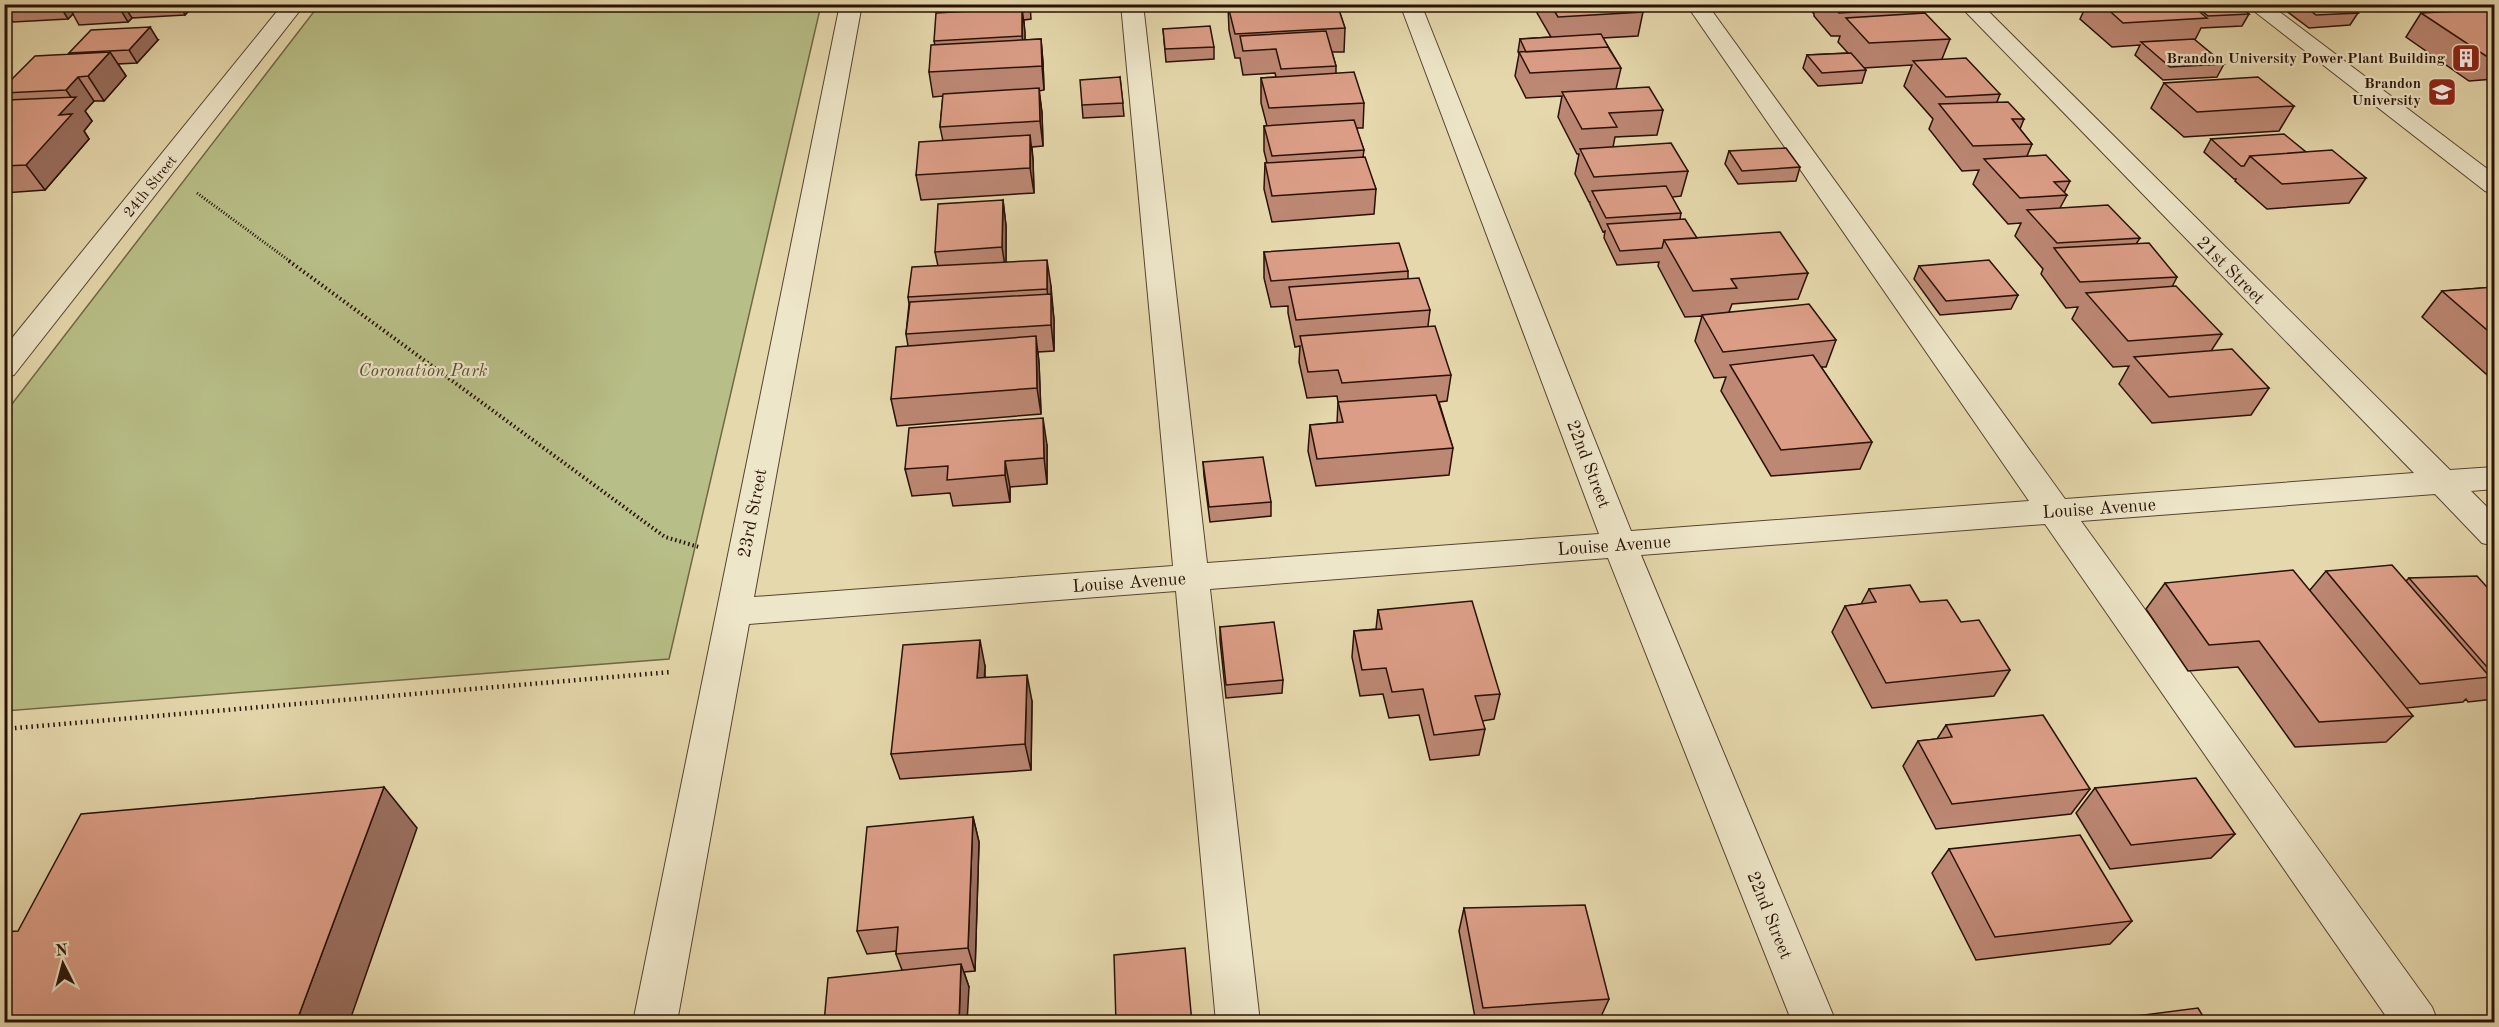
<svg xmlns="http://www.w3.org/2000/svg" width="2499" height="1027" font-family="'Old Standard TT',serif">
<rect width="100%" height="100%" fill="#e5d8ac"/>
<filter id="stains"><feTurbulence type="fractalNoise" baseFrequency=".00333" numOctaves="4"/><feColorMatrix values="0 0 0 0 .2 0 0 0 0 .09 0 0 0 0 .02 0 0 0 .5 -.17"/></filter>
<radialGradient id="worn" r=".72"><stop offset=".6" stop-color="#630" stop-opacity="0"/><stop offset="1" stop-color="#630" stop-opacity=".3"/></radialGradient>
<path fill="#b8be87" stroke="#706846" stroke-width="1.5" d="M 319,5 L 821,5 L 669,659 L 5,711 L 5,413 Z"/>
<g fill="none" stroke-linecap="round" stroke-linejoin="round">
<g stroke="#574330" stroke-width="2">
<path id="minor" d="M 283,4 L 305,4 L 14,375 L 4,377 L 4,348 Z
M 840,4 L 862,4 L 754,597 L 1173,566 L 1121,4 L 1143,4 L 1207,563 L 1599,534 L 1400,4 L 1421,4 L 1631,531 L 2029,501 L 1686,4 L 1707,4 L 2065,499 L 2414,473 L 1958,4 L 1981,4 L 2450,470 L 2494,467 L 2494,489 L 2471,491 L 2494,514 L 2494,546 L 2482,543 L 2435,494 L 2081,521 L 2432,1007 L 2438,1022 L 2390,1022 L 2045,524 L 1641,555 L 1836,1022 L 1792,1022 L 1608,558 L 1210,589 L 1260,1022 L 1216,1022 L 1176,591 L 749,624 L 677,1022 L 633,1022 Z
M 2245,4 L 2269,4 L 2494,174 L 2494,194 L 2485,191 Z"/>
</g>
<path stroke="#281106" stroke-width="3" stroke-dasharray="1 2" stroke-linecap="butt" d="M 197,193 L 291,262"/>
<path stroke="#281106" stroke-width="4" stroke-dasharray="1.5 3" stroke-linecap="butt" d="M 289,261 L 665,537 L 699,547"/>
<path stroke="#281106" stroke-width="4.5" stroke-dasharray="1.5 4" stroke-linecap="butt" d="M 4,729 L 671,672"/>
<use href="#minor" fill="#eee6c9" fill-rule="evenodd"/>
</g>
<path fill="#bc8773" stroke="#281106" stroke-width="1.5" d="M 10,4 L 195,4 L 185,15 L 132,18 L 128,22 L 79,25 L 73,14 L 68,19 L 13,22 L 5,9 Z
M 950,4 L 1030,4 L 1031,19 L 1024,20 L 1025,40 L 1041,39 L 1043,63 L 1044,90 L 1039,91 L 1042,113 L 1043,146 L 1032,147 L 1033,160 L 1034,193 L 921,200 L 916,175 L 943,141 L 940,127 L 943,96 L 933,97 L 929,72 L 935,45 L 934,41 L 951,12 Z
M 1236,4 L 1337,4 L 1345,28 L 1344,52 L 1332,52 L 1336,66 L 1336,73 L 1364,103 L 1363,128 L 1356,128 L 1364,150 L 1363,157 L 1376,189 L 1374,214 L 1272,222 L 1264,189 L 1265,163 L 1267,163 L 1264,151 L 1264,126 L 1267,126 L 1261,103 L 1261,78 L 1276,77 L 1275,73 L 1243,75 L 1240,58 L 1235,58 L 1229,30 L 1228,6 L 1237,6 Z
M 1539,4 L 1638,4 L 1643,12 L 1638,36 L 1603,38 L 1621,68 L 1616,89 L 1663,110 L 1657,135 L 1615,137 L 1613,147 L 1688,171 L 1681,196 L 1672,197 L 1681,213 L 1680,219 L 1697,238 L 1808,273 L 1798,299 L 1732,304 L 1729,312 L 1836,340 L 1826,367 L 1821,367 L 1872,442 L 1860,469 L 1771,476 L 1721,391 L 1726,377 L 1714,378 L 1695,341 L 1702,316 L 1685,317 L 1658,266 L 1659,262 L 1617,265 L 1604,238 L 1605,231 L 1603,232 L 1590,204 L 1590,202 L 1589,202 L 1575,174 L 1579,154 L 1577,154 L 1558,117 L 1562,96 L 1526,98 L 1515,76 L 1519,54 L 1518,52 L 1520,39 L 1551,37 L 1537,13 Z
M 1722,4 L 1780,4 L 1779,6 L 1725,9 Z
M 1806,4 L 1922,4 L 1925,8 L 1923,13 L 1950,39 L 1942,59 L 2000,94 L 1997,102 L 2024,119 L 2020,129 L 2032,144 L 2027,156 L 2070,181 L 2064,193 L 2067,195 L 2060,208 L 2140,238 L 2136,244 L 2177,277 L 2172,287 L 2222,334 L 2211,351 L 2269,388 L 2251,415 L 2152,423 L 2119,384 L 2129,366 L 2113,367 L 2072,319 L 2078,307 L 2066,308 L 2041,274 L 2043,269 L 2015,236 L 2021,223 L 2008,224 L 1973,184 L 1979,170 L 1962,171 L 1929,129 L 1933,119 L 1904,86 L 1912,65 L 1864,68 L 1866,70 L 1862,83 L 1818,86 L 1803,68 L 1807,55 L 1848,53 L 1838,42 L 1840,36 L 1831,36 L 1814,16 L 1814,14 Z
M 2087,4 L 2236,4 L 2249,14 L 2242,26 L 2201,28 L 2195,40 L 2224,64 L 2217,77 L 2163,80 L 2135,55 L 2140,45 L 2112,47 L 2080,19 Z
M 2282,4 L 2346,4 L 2358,13 L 2350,25 L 2309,28 L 2281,7 Z
M 2494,9 L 2494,79 L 2469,81 L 2406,37 L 2421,13 Z
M 1163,29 L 1214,47 L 1214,59 L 1166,62 Z
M 158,40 L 137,63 L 118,64 L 126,76 L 104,101 L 94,101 L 85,111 L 92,121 L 84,131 L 89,139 L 45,190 L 4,193 L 4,87 L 69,54 Z
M 1120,77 L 1124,116 L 1083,118 L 1082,105 Z
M 2164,83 L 2294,106 L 2279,131 L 2184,137 L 2151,108 Z
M 2211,139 L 2306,152 L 2366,178 L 2349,203 L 2267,209 L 2235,181 L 2236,179 L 2234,179 L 2204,152 Z
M 1729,151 L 1800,167 L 1796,181 L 1738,184 L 1725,164 Z
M 1003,200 L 1006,226 L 1006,262 L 1051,286 L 1054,320 L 1054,351 L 1038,352 L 1039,363 L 1041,414 L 897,426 L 891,399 L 908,346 L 906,334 L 909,304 L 908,297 L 938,266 L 935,252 Z
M 1264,252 L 1408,271 L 1408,278 L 1430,310 L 1428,326 L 1451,375 L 1447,401 L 1439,402 L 1453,448 L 1449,475 L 1316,486 L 1308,451 L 1310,425 L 1337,423 L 1338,402 L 1337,396 L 1307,398 L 1299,362 L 1300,346 L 1295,347 L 1288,313 L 1288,306 L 1271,307 L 1264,278 Z
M 1919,266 L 2018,295 L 2011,309 L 1940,315 L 1914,279 Z
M 2494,287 L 2494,381 L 2422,317 L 2442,291 Z
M 1047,445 L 1047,484 L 1010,487 L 1010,502 L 953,506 L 950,493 L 912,496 L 905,469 Z
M 1203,462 L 1271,502 L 1271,516 L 1210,522 L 1204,476 Z
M 2326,571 L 2406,581 L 2409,578 L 2494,595 L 2494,699 L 2468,702 L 2466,699 L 2463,702 L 2406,708 L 2413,716 L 2386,742 L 2295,747 L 2238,667 L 2188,671 L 2146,609 L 2165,583 L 2310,590 Z
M 1869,589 L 1920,602 L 1961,622 L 2010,670 L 1994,696 L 1872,708 L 1832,632 L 1845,606 L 1861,604 Z
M 1378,610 L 1500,694 L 1494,719 L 1482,721 L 1485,729 L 1479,755 L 1430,760 L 1419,715 L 1389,718 L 1383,694 L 1360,696 L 1352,657 L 1354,631 L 1376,629 Z
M 1220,627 L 1283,680 L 1282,693 L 1226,698 L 1220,640 Z
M 985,666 L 985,677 L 1032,701 L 1031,770 L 900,779 L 891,754 Z
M 1946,725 L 2090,789 L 2071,814 L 1936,829 L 1903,766 L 1918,741 L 1937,739 Z
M 2095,788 L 2235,834 L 2211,858 L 2110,869 L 2076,813 Z
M 973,817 L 979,842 L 975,971 L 964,972 L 969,987 L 902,970 L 896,954 L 896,951 L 867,954 L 857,931 Z
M 1949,849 L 2132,921 L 2110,944 L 1976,960 L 1932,873 Z
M 1464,908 L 1609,999 L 1599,1021 L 1579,1023 L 1476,1023 L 1459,931 Z"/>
<path fill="#996e5e" stroke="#281106" stroke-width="1.5" d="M 62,4 L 67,4 L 73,14 L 68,19 L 60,6 Z
M 117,4 L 123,4 L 132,18 L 128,22 Z
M 179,4 L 195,4 L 185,15 Z
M 1022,8 L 1025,32 L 1025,60 L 1022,36 Z
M 150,27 L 158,40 L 137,63 L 129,50 Z
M 1041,39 L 1043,63 L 1044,90 L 1042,66 Z
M 110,52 L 126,76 L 104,101 L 88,76 Z
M 78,77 L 94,101 L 85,111 L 92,121 L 84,131 L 89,139 L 45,190 L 26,165 L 59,115 L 73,100 L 66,90 Z
M 1039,88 L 1042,113 L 1043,146 L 1040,121 Z
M 1030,135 L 1033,160 L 1034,193 L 1030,168 Z
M 1003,200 L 1006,226 L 1006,273 L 1002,247 Z
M 1047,260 L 1051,286 L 1051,303 L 1051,294 L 1054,320 L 1054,351 L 1047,289 Z
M 1036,336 L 1039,363 L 1041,414 L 1037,388 Z
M 1043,418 L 1047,445 L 1047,484 L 1044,458 Z
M 1005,461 L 1010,487 L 1010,502 L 1005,475 Z
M 980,640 L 985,666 L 983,704 L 977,678 Z
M 1027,675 L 1032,701 L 1031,770 L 1025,744 Z
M 384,787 L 417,828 L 349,1023 L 296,1023 Z
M 973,817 L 979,842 L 975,971 L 968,948 Z
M 961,964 L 969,987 L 967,1023 L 959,1023 Z"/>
<path fill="#db9d86" stroke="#281106" stroke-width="1.5" d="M 10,4 L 62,4 L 60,6 L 5,9 Z
M 1256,4 L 1337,4 L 1345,28 L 1235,34 L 1228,6 Z
M 1550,4 L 1638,4 L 1643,12 L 1558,17 Z
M 1831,4 L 1922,4 L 1925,8 L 1839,13 Z
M 2102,4 L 2190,4 L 2207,18 L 2123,23 Z
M 2193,4 L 2236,4 L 2249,14 L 2208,16 Z
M 2302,4 L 2346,4 L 2358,13 L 2316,15 Z
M 1022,8 L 1022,36 L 934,41 L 936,13 Z
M 2494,9 L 2494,56 L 2486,56 L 2421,13 Z
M 1925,13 L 1950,39 L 1869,43 L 1846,18 Z
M 1210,26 L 1214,47 L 1165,49 L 1163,29 Z
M 150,27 L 129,50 L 69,53 L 91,30 Z
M 1326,31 L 1336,66 L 1281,69 L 1276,49 L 1243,51 L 1240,36 Z
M 1601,34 L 1611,52 L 1608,47 L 1526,52 L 1520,39 Z
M 1041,39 L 1042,66 L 929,72 L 931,45 Z
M 2194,39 L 2224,64 L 2170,67 L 2141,42 Z
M 1608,47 L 1621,68 L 1530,73 L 1519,52 Z
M 110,52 L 88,76 L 78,77 L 66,90 L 4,93 L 4,87 L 35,56 Z
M 1851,53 L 1866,70 L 1822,73 L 1807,55 Z
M 1966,58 L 2000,94 L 1946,97 L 1913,61 Z
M 1354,72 L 1364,103 L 1269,108 L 1261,78 Z
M 1120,77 L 1123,103 L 1082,105 L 1080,80 Z
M 2258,77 L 2294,106 L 2197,112 L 2164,83 Z
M 1649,87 L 1663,110 L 1609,113 L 1617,127 L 1582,129 L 1562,92 Z
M 1039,88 L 1040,121 L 940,127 L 943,94 Z
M 76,97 L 59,115 L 72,114 L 26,165 L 4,166 L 4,103 L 7,100 Z
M 2008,102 L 2024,119 L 2012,119 L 2032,144 L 1973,146 L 1939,104 Z
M 1354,120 L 1364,150 L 1272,156 L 1264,126 Z
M 2284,134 L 2306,152 L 2250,156 L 2244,166 L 2241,166 L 2211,139 Z
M 1030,135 L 1030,168 L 916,175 L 919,142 Z
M 1671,143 L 1688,171 L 1594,177 L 1580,149 Z
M 1786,148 L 1800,167 L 1742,171 L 1729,151 Z
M 2332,150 L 2366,178 L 2282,184 L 2250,156 Z
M 2046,155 L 2070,181 L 2054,182 L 2067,195 L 2020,198 L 1984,159 Z
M 1365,157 L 1376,189 L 1272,196 L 1265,163 Z
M 1666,186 L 1681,213 L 1606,218 L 1592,191 Z
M 1003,200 L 1002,247 L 935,252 L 938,204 Z
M 2108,205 L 2140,238 L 2057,243 L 2027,210 Z
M 1685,219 L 1697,238 L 1664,240 L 1662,248 L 1620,251 L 1607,224 Z
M 1780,232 L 1808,273 L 1731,279 L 1737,288 L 1693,291 L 1664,240 Z
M 1399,243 L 1408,271 L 1271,281 L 1264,252 Z
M 2149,243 L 2177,277 L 2080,282 L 2054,248 Z
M 1047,260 L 1047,289 L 908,297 L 912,267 Z
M 1989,260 L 2018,295 L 1946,301 L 1919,266 Z
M 1419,278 L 1430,310 L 1296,320 L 1289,287 Z
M 2176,286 L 2222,334 L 2128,341 L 2086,293 Z
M 2494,287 L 2494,336 L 2442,291 Z
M 1051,294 L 1051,325 L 906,334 L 910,302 Z
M 1809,304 L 1836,340 L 1723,352 L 1702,315 Z
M 1435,326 L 1451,375 L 1342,383 L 1338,370 L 1308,372 L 1300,336 Z
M 1036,336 L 1037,388 L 891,399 L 896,347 Z
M 2232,349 L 2269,388 L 2169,397 L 2134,357 Z
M 1813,355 L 1872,442 L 1781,450 L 1730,365 Z
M 1436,395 L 1453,448 L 1317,459 L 1310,425 L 1343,422 L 1338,402 Z
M 1043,418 L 1044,458 L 1005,461 L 1005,475 L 947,480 L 948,466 L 905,469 L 909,428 Z
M 1263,457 L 1271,502 L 1209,507 L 1203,462 Z
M 2392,565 L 2490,677 L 2420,684 L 2326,571 Z
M 2293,570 L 2413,716 L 2319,722 L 2259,641 L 2209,645 L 2165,583 Z
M 2477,576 L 2494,595 L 2494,675 L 2409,578 Z
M 1910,585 L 1920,602 L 1947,600 L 1961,622 L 1979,620 L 2010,670 L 1886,683 L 1845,606 L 1876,602 L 1869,589 Z
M 1472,601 L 1500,694 L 1475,696 L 1485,729 L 1434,735 L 1423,689 L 1392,692 L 1386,668 L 1362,670 L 1354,631 L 1382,629 L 1378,610 Z
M 1274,622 L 1283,680 L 1226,685 L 1220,627 Z
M 980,640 L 977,678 L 1027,675 L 1025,744 L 891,754 L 903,645 Z
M 2043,715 L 2090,789 L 1952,804 L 1918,741 L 1952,737 L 1946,725 Z
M 2196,778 L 2235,834 L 2131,845 L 2095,788 Z
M 384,787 L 296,1023 L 4,1023 L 4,932 L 18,931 L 81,814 Z
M 973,817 L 968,948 L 896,954 L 898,927 L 857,931 L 867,827 Z
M 2080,835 L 2132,921 L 1995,937 L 1949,849 Z
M 1585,905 L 1609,999 L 1483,1008 L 1464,908 Z
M 1185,948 L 1192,1023 L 1116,1023 L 1114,955 Z
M 961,964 L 959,1023 L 824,1023 L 828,978 Z
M 2198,1008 L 2207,1023 L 2082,1023 Z"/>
<defs>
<g id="building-square" transform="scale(1.5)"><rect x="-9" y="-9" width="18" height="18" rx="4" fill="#8f2418" stroke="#eee6c9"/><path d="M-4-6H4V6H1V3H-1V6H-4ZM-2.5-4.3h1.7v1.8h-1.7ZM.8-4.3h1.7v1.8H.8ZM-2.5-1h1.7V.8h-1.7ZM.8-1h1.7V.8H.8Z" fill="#fff"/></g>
<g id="university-square" transform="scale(1.5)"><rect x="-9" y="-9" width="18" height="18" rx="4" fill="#8f2418" stroke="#eee6c9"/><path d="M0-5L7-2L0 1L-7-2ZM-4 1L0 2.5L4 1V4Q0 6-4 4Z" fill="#fff"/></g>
</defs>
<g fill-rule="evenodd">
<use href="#building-square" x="2466" y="58"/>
<use href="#university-square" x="2442" y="92"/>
</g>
<g text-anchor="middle" stroke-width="4.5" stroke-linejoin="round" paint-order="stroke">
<g font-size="15" font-weight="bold" fill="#281106" stroke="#eee6c9" text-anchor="end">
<text x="2445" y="63">Brandon University Power Plant Building</text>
<text x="2421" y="88">Brandon<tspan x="2421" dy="17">University</tspan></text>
</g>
<g font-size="15" fill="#281106" stroke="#eee6c9">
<text transform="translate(150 186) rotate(-51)" y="5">24th Street</text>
</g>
<g font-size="18" fill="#281106" stroke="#eee6c9">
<text transform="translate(2231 270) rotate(45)" y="6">21st Street</text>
<text transform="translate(1589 464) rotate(69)" y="6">22nd Street</text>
<text transform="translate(2099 508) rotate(-4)" y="6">Louise Avenue</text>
<text transform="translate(752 513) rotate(-79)" y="6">23rd Street</text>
<text transform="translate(1614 545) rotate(-4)" y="6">Louise Avenue</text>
<text transform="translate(1129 582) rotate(-4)" y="6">Louise Avenue</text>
<text transform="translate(1770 915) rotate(68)" y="6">22nd Street</text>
</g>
<g font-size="18" font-style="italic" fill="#5a4e33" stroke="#eee6c9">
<text x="423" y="376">Coronation Park</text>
</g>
</g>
<rect width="2499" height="1027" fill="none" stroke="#e5d8ac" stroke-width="24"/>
<rect x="6" y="6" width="2487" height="1015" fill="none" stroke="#281106" stroke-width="3"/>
<rect x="12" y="12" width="2475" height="1003" fill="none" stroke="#281106" stroke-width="1.5"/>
<g transform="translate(63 964) rotate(354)" stroke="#eee6c9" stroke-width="4.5" paint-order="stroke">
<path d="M0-4.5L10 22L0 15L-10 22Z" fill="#281106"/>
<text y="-9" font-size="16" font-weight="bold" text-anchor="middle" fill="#281106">N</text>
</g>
<rect width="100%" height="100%" filter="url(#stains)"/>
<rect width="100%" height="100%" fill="url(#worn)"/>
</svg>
